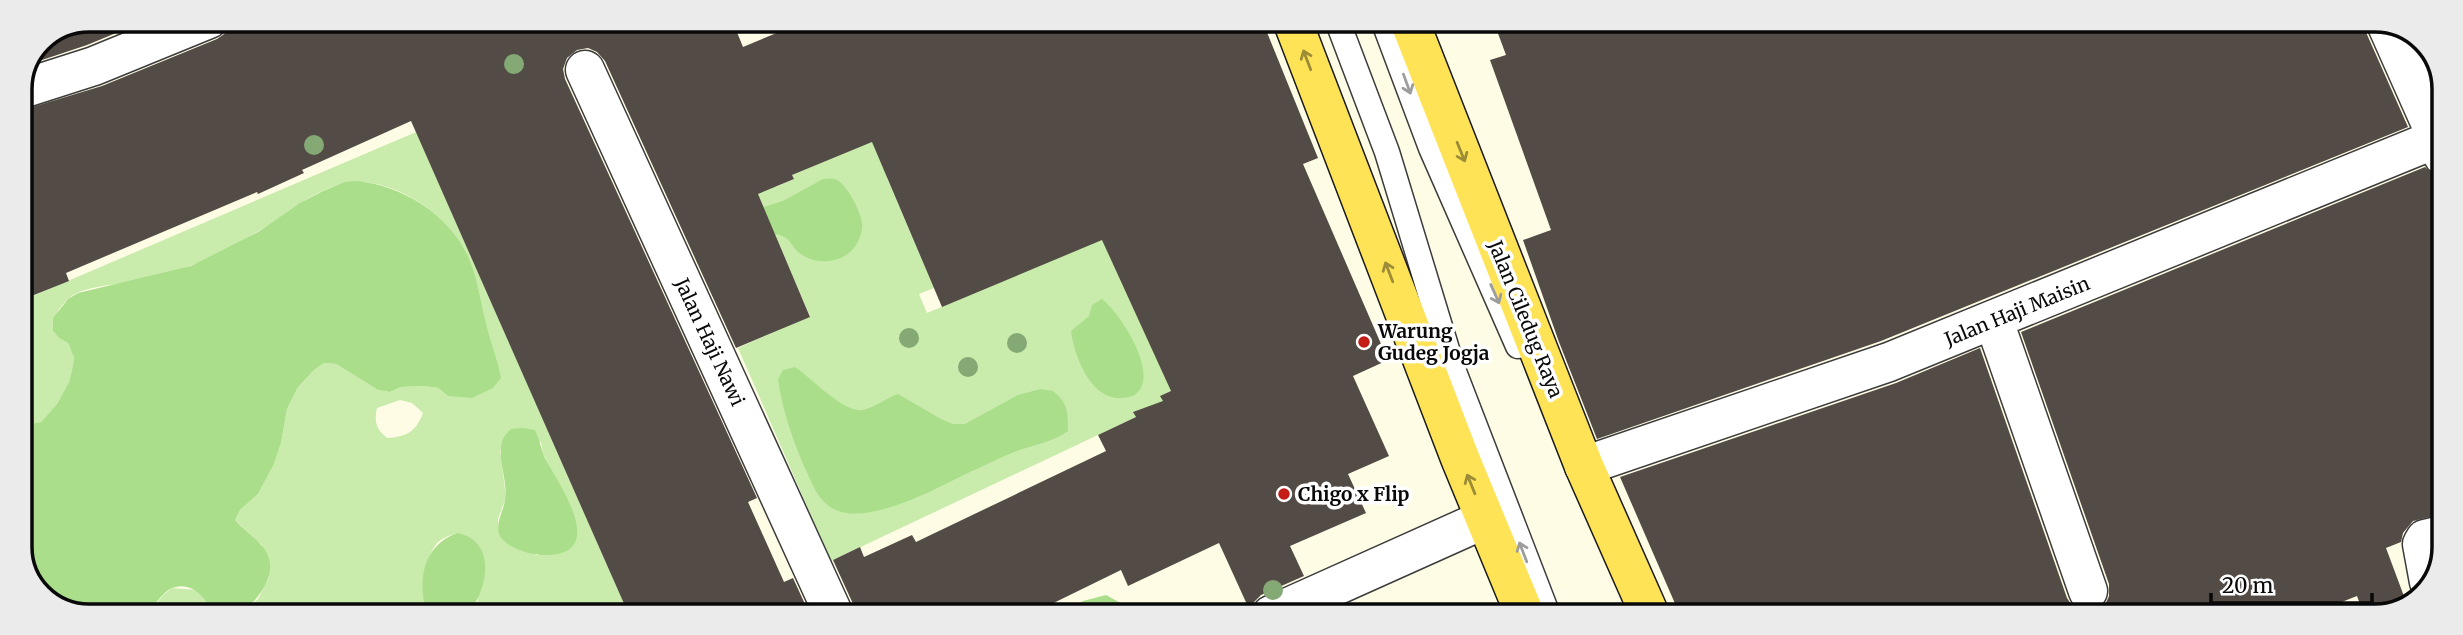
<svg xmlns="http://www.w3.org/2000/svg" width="2463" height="635" font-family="Merriweather,serif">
<rect width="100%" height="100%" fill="#fffce6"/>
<path fill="#c9ecad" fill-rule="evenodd" d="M 416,132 L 629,615 L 554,615 C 536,601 530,604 510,609 L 506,615 L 467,615 L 478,600 L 457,533 C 450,535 442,538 437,543 C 423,560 421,594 427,615 L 242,614 L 258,599 L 269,577 L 262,545 L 235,520 L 240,510 L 258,494 L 274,464 L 281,443 L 287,409 L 298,387 L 314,370 L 324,363 L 336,364 L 378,390 L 390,392 L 401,387 L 425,386 L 438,388 L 448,396 L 490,340 C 483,315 480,287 471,263 C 455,223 413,190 371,183 C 328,175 291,212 257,232 C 236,244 213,258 190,266 C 169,273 145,279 123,283 C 106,286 81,287 68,299 C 58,308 53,318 53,331 L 59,338 L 68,343 L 74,358 L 72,370 L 69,382 L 57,404 L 41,422 L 20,426 L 19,279 L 28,298 ZM 400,400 L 412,403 L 423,413 C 416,432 406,437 387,438 C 376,429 374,422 377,408 ZM 541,442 L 543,453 L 576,522 L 576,535 L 573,546 L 537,555 L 504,541 L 498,530 L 498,519 L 506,497 L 500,450 Z
M 881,138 L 887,178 L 934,288 L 919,294 L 927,313 L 1103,239 L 1171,391 L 1161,396 L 1165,405 L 1147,413 L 1144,408 L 1134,412 L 1136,417 L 831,561 L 738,348 L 810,316 L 780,247 L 717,273 L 748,177 L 776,187 L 794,179 L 792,175 Z
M 172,588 L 197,590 L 206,599 L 212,614 L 148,614 L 163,595 Z"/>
<path fill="#aade8b" d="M 823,179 C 827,179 831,178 834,179 C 846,181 861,212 862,223 C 863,233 858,246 850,252 C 838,263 817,264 804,256 C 789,248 795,238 775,234 L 760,208 L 783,201 Z
M 357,181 C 405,186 453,217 471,263 C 479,284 482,309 488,331 C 492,347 498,361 501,378 L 493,388 L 472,398 L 448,396 L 438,388 L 425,386 L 401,387 L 390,392 L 378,390 L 336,364 L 324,363 L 314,370 L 298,387 L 287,409 L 281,443 L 274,464 L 258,494 L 240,510 L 235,520 C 244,530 255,537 263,547 C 282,572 259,597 242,614 L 212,614 C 207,597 190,579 170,589 C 161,594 154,606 148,614 L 75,614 L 37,592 L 20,555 L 20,426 L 41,422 L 57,404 L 69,382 L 72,370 L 74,358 L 68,343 L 59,338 L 53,331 L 53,318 L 68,299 L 78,293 L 191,266 L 258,232 L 300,203 L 323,191 L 345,182 Z
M 1102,299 C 1120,313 1159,372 1137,393 C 1132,398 1123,398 1116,398 C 1089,395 1074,355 1071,331 L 1089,316 L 1092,305 Z
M 795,367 C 812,378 843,413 863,410 C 876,407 886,398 898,394 L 941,419 L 953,424 L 965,424 L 1018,395 L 1041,389 L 1053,391 C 1068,403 1068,412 1068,431 C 1051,443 1033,445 1014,452 C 999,458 984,466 970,472 C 938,487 862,531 829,506 C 816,497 811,480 804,466 C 792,438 782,409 778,379 L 783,370 Z
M 523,428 L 535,430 C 539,439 541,447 544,456 C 555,479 610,552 549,555 C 536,556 513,550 504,541 C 491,529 503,514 505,500 C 508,483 499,464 501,447 C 502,438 505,435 511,429 Z
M 457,533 C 498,541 488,590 467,615 L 427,615 C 417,582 422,546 457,533 Z
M 1106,595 L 1128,607 L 1154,606 L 1165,608 L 1177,615 L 1062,615 L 1083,601 Z
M 521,603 L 544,607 L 554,615 L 506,615 L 510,609 Z"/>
<path fill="#534b45" d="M 89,19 L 150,19 L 87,45 L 30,64 L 40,39 Z
M 230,19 L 732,20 L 743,47 L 808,20 L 1262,20 L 1318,158 L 1303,164 L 1388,360 L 1353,376 L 1389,456 L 1348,474 L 1366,513 L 1290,546 L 1304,576 L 1261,595 L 1254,602 L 1250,611 L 1219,543 L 1128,586 L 1121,570 L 1029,615 L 855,615 L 854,606 L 833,560 L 860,547 L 864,557 L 912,535 L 916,542 L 1106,451 L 1098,435 L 1136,417 L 1133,412 L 1163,401 L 1160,396 L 1171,391 L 1102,240 L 942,307 L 872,142 L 792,175 L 794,179 L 758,194 L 810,317 L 736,348 L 605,61 L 597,52 L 588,48 L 577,50 L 567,58 L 563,69 L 565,79 L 757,498 L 748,502 L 784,582 L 793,578 L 810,615 L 629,615 L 411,121 L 302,170 L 304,173 L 258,194 L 257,192 L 66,273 L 69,281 L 19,301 L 19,111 L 102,86 L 217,39 L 227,32 Z
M 1493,20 L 2363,21 L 2365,30 L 2408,127 L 1881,341 L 1597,439 L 1559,342 L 1523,240 L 1551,230 L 1490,60 L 1506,55 Z
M 2425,167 L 2435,176 L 2443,196 L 2442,514 L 2413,521 L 2403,533 L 2401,542 L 2386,548 L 2405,599 L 2364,615 L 2357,596 L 2306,616 L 1680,615 L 1620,477 L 1896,383 L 1980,348 L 2067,598 L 2073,607 L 2083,612 L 2096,611 L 2105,605 L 2109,596 L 2109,584 L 2021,332 Z"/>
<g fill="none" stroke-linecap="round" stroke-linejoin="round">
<g stroke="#3c3c3c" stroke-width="27">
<path id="lane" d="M 1337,20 L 1387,152 L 1453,369 L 1548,615
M 1383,20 L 1431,148 L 1518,346"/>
</g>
<g stroke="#3c3c3c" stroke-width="41">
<path id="street" d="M 2385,21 L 2437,138 L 2443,156
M 585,70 L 834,615
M 19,90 L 94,66 L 209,19
M 1994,321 L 2088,591
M 1584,466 L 1889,362 L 2443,136
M 2429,582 L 2422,544 L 2425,539 L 2442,535
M 1271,615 L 1485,519"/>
</g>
<g stroke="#1a1a1a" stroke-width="41">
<path id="primary" d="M 1292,20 L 1460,458 L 1525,615
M 1409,20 L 1584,466 L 1650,615"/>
</g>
<use href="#lane" stroke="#fff" stroke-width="24"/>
<use href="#street" stroke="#fff" stroke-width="38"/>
<use href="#primary" stroke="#ffe356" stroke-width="38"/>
</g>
<g fill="#84a974">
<circle cx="514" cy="64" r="10"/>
<circle cx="314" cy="145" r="10"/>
<circle cx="909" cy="338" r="10"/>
<circle cx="1017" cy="343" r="10"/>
<circle cx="968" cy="367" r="10"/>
<circle cx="1273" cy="590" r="10"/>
</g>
<defs><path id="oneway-shaft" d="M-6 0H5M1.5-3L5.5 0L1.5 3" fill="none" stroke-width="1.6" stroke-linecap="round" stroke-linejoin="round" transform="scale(1.75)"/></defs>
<g stroke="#9d8c37">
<use href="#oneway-shaft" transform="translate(1307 60) rotate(-111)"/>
<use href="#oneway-shaft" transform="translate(1461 152) rotate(68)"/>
<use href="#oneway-shaft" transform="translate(1389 272) rotate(-111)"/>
<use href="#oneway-shaft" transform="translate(1471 484) rotate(-112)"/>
</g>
<g stroke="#9d9d9d">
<use href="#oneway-shaft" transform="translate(1407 84) rotate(70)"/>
<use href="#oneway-shaft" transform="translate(1495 294) rotate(66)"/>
<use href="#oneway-shaft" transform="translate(1523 552) rotate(-111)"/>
</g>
<g fill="#c41c17" stroke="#fff" stroke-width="2.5">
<circle cx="1364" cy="342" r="7"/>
<circle cx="1284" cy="494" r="7"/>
</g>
<g text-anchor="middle" stroke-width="7" stroke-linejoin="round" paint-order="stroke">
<g font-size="19" fill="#090909" stroke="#fff">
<text transform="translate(2017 311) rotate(-22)" y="7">Jalan Haji Maisin</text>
<text transform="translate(1526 319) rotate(68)" y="7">Jalan Ciledug Raya</text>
<text transform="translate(710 342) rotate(65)" y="7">Jalan Haji Nawi</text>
</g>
<g font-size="19" font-weight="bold" fill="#090909" stroke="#fff" text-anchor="start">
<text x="1378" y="338">Warung<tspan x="1378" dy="22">Gudeg Jogja</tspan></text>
<text x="1298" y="501">Chigo x Flip</text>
</g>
</g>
<path d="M0 0H2463V635H0ZM89 32H2375A57 57 0 0 1 2432 89V547A57 57 0 0 1 2375 604H89A57 57 0 0 1 32 547V89A57 57 0 0 1 89 32Z" fill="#ebebeb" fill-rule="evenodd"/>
<path fill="none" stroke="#090909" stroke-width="3.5" d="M89 32H2375A57 57 0 0 1 2432 89V547A57 57 0 0 1 2375 604H89A57 57 0 0 1 32 547V89A57 57 0 0 1 89 32Z"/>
<path d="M2211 593v10h161v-10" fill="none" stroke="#090909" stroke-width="3.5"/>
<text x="2222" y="593" font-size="21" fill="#090909" stroke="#ffffff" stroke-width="5" paint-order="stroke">20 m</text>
</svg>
